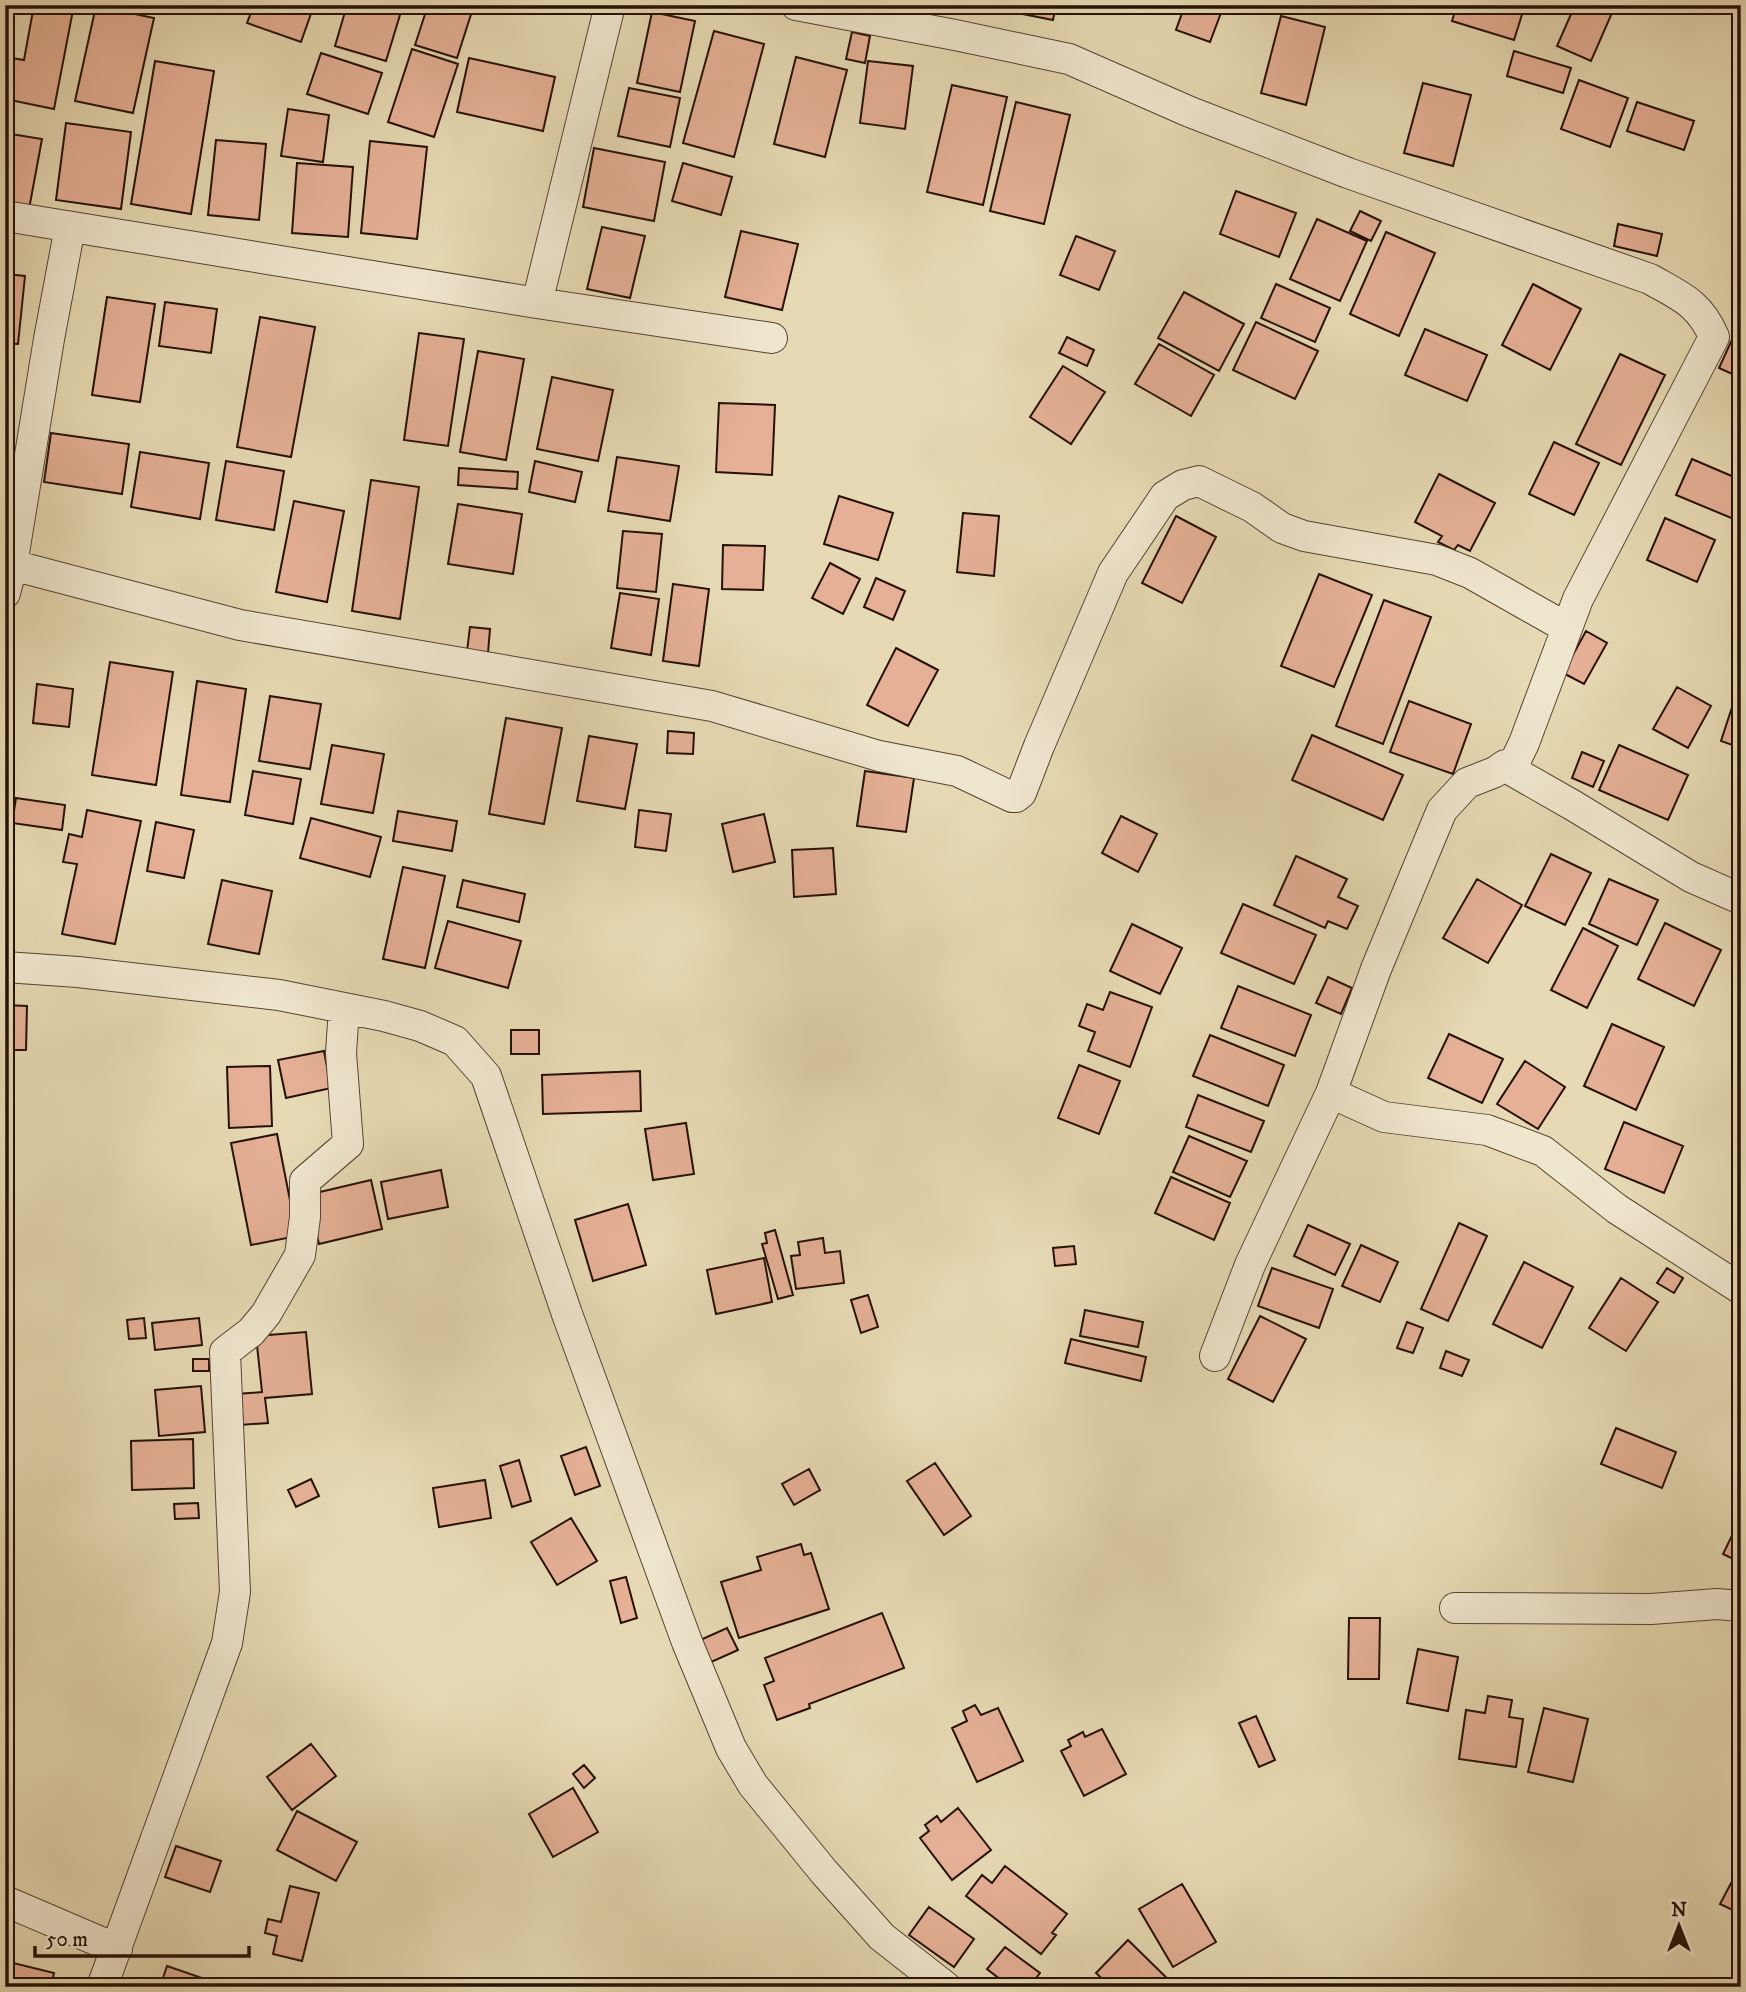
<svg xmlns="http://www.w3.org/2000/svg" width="1746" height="1992" font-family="'IM FELL DW Pica',serif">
<rect width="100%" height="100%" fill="#e6d9b3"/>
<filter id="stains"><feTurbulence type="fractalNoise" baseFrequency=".00286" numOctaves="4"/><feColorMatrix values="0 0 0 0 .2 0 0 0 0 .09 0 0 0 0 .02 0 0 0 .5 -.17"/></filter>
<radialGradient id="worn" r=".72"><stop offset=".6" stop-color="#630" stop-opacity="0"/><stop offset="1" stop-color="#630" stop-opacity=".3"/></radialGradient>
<path fill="#e5b096" stroke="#261107" stroke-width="2" d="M 34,5 L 48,5 L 73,10 L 54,109 L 5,99 L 5,57 L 24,60 Z
M 135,5 L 165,5 L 162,14 Z
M 254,5 L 314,5 L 301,42 L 247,23 Z
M 347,5 L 403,5 L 386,61 L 335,46 Z
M 428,5 L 474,5 L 457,58 L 415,45 Z
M 1008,5 L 1056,5 L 1053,20 L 1007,11 Z
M 1185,5 L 1224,5 L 1210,42 L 1176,30 Z
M 1457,5 L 1525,5 L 1514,40 L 1452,21 Z
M 1575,5 L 1615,6 L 1591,61 L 1557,46 Z
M 96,6 L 154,18 L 133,113 L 75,101 Z
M 652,12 L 695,21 L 680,92 L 637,83 Z
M 1281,16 L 1325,27 L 1306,105 L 1261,93 Z
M 714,31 L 764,44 L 734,157 L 683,143 Z
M 852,32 L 870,36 L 865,63 L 846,59 Z
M 412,49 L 458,64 L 434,137 L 388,122 Z
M 1514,51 L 1571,68 L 1563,93 L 1507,76 Z
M 321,53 L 382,73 L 368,114 L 307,94 Z
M 796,57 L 847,70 L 825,157 L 774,144 Z
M 469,58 L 555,77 L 543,131 L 457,112 Z
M 155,61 L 214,71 L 191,214 L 131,204 Z
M 868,61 L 913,66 L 905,129 L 860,123 Z
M 1579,80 L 1628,98 L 1610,147 L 1561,129 Z
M 1423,83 L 1471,95 L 1453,166 L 1404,153 Z
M 952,85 L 1007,97 L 983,205 L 927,192 Z
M 629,88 L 680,98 L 670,147 L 618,136 Z
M 1016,102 L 1070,115 L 1044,224 L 990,211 Z
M 1637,102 L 1694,121 L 1684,150 L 1627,131 Z
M 288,109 L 329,115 L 323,162 L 281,156 Z
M 66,123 L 131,132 L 121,209 L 56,200 Z
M 5,133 L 42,139 L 29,209 L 5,205 Z
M 216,140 L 266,144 L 259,220 L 208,215 Z
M 370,141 L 427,147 L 417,239 L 361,233 Z
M 594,148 L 665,162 L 654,221 L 583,207 Z
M 297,163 L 353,167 L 348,237 L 292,233 Z
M 683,163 L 732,177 L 721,215 L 672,201 Z
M 1236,191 L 1296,213 L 1279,257 L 1220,234 Z
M 1360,211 L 1381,221 L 1371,241 L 1350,231 Z
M 1317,219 L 1367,241 L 1340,301 L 1290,279 Z
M 1618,224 L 1662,234 L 1657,256 L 1614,246 Z
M 602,227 L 645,236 L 630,298 L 587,289 Z
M 741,231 L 798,244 L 782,310 L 725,297 Z
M 1386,232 L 1435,253 L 1399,336 L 1350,314 Z
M 1076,236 L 1115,251 L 1099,290 L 1060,275 Z
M 5,274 L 25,276 L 18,344 L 5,343 Z
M 1276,284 L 1330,308 L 1315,342 L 1261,318 Z
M 1533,284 L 1581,309 L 1550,370 L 1502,345 Z
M 1184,292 L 1244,324 L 1219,371 L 1158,338 Z
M 107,297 L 155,304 L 140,402 L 92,395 Z
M 165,302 L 217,309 L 211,353 L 159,346 Z
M 260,317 L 315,327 L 291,457 L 237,447 Z
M 1256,322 L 1318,351 L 1295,399 L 1233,370 Z
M 1740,322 L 1741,323 L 1741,378 L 1719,368 Z
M 1425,329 L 1487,355 L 1467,401 L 1405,375 Z
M 419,333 L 464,339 L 448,446 L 404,440 Z
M 1067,337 L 1094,350 L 1087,366 L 1059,353 Z
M 1159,344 L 1214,375 L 1191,416 L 1135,384 Z
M 478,351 L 524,359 L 506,460 L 460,452 Z
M 1620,354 L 1665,375 L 1621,465 L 1576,444 Z
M 5,357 L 14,359 L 5,397 Z
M 1063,366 L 1105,392 L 1071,444 L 1030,417 Z
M 552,377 L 613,390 L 598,461 L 537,449 Z
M 719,403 L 775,405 L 772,475 L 716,472 Z
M 5,431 L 13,433 L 8,456 L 5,455 Z
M 51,433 L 129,444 L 122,494 L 44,482 Z
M 1554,442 L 1599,463 L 1574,515 L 1529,494 Z
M 140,452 L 209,463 L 200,519 L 131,507 Z
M 617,457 L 679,466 L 670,521 L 608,511 Z
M 1692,459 L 1741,480 L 1741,522 L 1676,495 Z
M 226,461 L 284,471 L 274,530 L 216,520 Z
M 535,461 L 582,472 L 575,502 L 529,492 Z
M 459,468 L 518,472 L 517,489 L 458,485 Z
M 1439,474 L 1495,503 L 1470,551 L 1458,545 L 1454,550 L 1438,542 L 1442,536 L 1415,522 Z
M 371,480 L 419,487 L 400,619 L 352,611 Z
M 839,496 L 893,513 L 878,560 L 824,544 Z
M 294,501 L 344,511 L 327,602 L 276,592 Z
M 458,504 L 522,514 L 513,574 L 448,564 Z
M 963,513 L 999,516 L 994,576 L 957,572 Z
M 1176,516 L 1216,537 L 1182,603 L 1142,583 Z
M 1665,518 L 1715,540 L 1697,582 L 1647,560 Z
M 623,531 L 662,534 L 656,592 L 617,588 Z
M 723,545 L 765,546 L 763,590 L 722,589 Z
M 830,563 L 860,579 L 843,614 L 812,598 Z
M 1319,574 L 1372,595 L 1334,687 L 1281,666 Z
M 876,578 L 905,591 L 893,620 L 864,607 Z
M 673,584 L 709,589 L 699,666 L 663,661 Z
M 620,593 L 659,599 L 651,655 L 611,648 Z
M 1384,600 L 1431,617 L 1383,744 L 1336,726 Z
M 470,627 L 490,629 L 488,653 L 467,651 Z
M 1586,631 L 1607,643 L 1584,684 L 1563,673 Z
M 896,648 L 938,670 L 908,726 L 867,705 Z
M 110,662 L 173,672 L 156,785 L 92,775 Z
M 197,681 L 246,689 L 230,802 L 181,795 Z
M 37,684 L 73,689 L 69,727 L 33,723 Z
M 1677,687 L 1711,706 L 1688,748 L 1653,729 Z
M 1736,695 L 1741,697 L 1741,748 L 1721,741 Z
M 270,696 L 321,704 L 310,769 L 259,761 Z
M 1409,701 L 1471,724 L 1453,774 L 1390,752 Z
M 506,718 L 562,728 L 544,824 L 489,814 Z
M 668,731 L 694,733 L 693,754 L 667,753 Z
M 1312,735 L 1403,775 L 1383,820 L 1292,780 Z
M 589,736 L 637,744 L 625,809 L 577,801 Z
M 332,745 L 384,754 L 373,813 L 321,804 Z
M 1619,745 L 1688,775 L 1668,820 L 1599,790 Z
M 1582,752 L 1604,761 L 1593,787 L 1572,778 Z
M 253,771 L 301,779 L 293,824 L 245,815 Z
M 865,771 L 914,778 L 906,832 L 857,826 Z
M 16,798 L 65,805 L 62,830 L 12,823 Z
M 87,810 L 141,821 L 115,944 L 62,934 L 77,864 L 63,862 L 69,834 L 82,837 Z
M 639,810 L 671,814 L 666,851 L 635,847 Z
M 398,811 L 457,821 L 452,851 L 393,841 Z
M 764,814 L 775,862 L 733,872 L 722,824 Z
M 1121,816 L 1157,834 L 1138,872 L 1102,853 Z
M 311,818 L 381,837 L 370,877 L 300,858 Z
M 156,822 L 194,830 L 184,878 L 147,871 Z
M 833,848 L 836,894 L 794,897 L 792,850 Z
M 1551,854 L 1591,873 L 1565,925 L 1525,906 Z
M 1296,856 L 1347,879 L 1338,897 L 1358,906 L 1347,929 L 1328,921 L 1325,928 L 1274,905 Z
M 403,867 L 445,876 L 425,968 L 383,959 Z
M 1477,879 L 1522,905 L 1488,963 L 1443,938 Z
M 1609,879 L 1658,900 L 1637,945 L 1589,924 Z
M 222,880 L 272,891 L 259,954 L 208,944 Z
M 463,880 L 525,894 L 519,922 L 457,907 Z
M 1243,904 L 1316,935 L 1294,984 L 1221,953 Z
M 448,921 L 521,941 L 508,988 L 435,968 Z
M 1665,923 L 1721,950 L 1694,1006 L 1638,979 Z
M 1132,924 L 1182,948 L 1160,994 L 1110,971 Z
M 1583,928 L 1618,946 L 1587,1008 L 1551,990 Z
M 1328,977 L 1352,988 L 1341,1014 L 1316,1003 Z
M 1238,986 L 1311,1015 L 1295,1056 L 1221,1028 Z
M 1110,992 L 1152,1007 L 1130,1067 L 1088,1051 L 1095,1032 L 1079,1026 L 1087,1004 L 1103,1010 Z
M 5,1005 L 27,1006 L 26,1050 L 5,1050 Z
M 1612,1024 L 1664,1047 L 1636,1110 L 1584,1086 Z
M 511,1030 L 539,1030 L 539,1054 L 511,1054 Z
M 1449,1034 L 1503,1059 L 1482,1103 L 1428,1078 Z
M 1210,1035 L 1284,1065 L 1268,1106 L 1193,1076 Z
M 324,1051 L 331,1088 L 286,1098 L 278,1060 Z
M 1525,1061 L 1565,1087 L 1538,1129 L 1497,1104 Z
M 1079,1065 L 1120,1081 L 1099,1134 L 1058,1118 Z
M 270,1066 L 272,1126 L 229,1128 L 227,1067 Z
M 640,1071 L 641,1111 L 543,1114 L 542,1075 Z
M 1198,1095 L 1264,1121 L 1251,1152 L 1186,1127 Z
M 1624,1122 L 1683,1146 L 1664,1193 L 1605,1169 Z
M 686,1123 L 694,1174 L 653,1180 L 645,1129 Z
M 277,1134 L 297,1236 L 251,1245 L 231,1143 Z
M 1189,1136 L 1247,1161 L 1230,1197 L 1173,1172 Z
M 441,1170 L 448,1207 L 388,1219 L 381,1182 Z
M 1171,1177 L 1230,1203 L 1214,1240 L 1155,1213 Z
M 371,1180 L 382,1229 L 319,1244 L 307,1195 Z
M 628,1204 L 646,1265 L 593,1281 L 575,1220 Z
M 1459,1223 L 1487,1236 L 1448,1321 L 1421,1309 Z
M 1308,1225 L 1350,1244 L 1335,1275 L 1294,1256 Z
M 775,1230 L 793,1295 L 778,1299 L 762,1244 L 767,1243 L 765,1233 Z
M 823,1238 L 825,1253 L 840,1251 L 844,1283 L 796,1289 L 791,1256 L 800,1255 L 798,1242 Z
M 1361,1245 L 1398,1262 L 1380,1302 L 1342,1286 Z
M 1074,1246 L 1076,1264 L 1055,1266 L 1053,1248 Z
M 764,1258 L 772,1302 L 716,1314 L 707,1270 Z
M 1524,1262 L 1573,1287 L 1542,1348 L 1493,1324 Z
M 1272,1268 L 1333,1289 L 1319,1328 L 1258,1306 Z
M 1667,1268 L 1683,1278 L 1674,1293 L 1657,1283 Z
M 1621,1278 L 1658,1302 L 1626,1351 L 1589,1328 Z
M 868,1295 L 878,1327 L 861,1333 L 851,1300 Z
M 1085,1310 L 1143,1322 L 1138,1347 L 1080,1336 Z
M 1260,1316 L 1306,1339 L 1273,1402 L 1228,1379 Z
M 144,1318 L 146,1338 L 129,1339 L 127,1320 Z
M 199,1318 L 202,1345 L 155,1350 L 152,1323 Z
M 1407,1322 L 1423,1328 L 1413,1353 L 1397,1348 Z
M 306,1332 L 312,1394 L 265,1398 L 268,1423 L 240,1425 L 237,1394 L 262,1392 L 256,1336 Z
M 1071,1339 L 1146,1357 L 1141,1381 L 1065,1363 Z
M 1446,1351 L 1469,1360 L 1462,1376 L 1440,1368 Z
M 193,1359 L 209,1359 L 209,1371 L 193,1371 Z
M 201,1386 L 205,1432 L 159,1436 L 155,1390 Z
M 1616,1428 L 1676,1452 L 1662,1488 L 1601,1464 Z
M 193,1439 L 194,1488 L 132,1490 L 131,1441 Z
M 586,1447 L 600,1486 L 575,1495 L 561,1456 Z
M 519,1460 L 531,1501 L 512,1507 L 500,1466 Z
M 935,1463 L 971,1516 L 944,1535 L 907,1481 Z
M 809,1469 L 820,1490 L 794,1505 L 782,1484 Z
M 311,1479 L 319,1496 L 296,1507 L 288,1490 Z
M 485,1480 L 491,1518 L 439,1527 L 433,1488 Z
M 198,1503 L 199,1518 L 175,1519 L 174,1504 Z
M 1741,1517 L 1741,1563 L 1723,1554 Z
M 571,1518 L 597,1561 L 557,1585 L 531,1542 Z
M 801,1544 L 804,1555 L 811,1553 L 829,1609 L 739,1638 L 721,1582 L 761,1570 L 757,1557 Z
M 626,1577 L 637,1618 L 621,1623 L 610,1581 Z
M 882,1613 L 904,1668 L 809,1704 L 810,1708 L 777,1720 L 764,1685 L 774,1681 L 765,1658 Z
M 1349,1618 L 1380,1618 L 1379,1679 L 1348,1679 Z
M 727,1628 L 738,1650 L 709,1663 L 698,1641 Z
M 1418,1649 L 1458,1657 L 1448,1711 L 1407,1703 Z
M 1488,1696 L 1512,1700 L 1509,1717 L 1523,1719 L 1516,1767 L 1459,1759 L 1466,1710 L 1485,1713 Z
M 975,1705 L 981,1715 L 998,1708 L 1023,1761 L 977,1782 L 952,1728 L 967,1721 L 963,1711 Z
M 1544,1708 L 1588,1719 L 1573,1782 L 1528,1772 Z
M 1256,1716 L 1275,1760 L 1259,1767 L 1239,1723 Z
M 1102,1729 L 1126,1774 L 1084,1796 L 1061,1751 L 1071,1746 L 1068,1740 L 1083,1732 L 1085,1737 Z
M 311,1744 L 336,1776 L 292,1810 L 267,1777 Z
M 584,1765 L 595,1778 L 584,1788 L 573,1774 Z
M 573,1788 L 598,1832 L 553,1857 L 529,1814 Z
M 958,1808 L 991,1850 L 952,1880 L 920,1838 L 929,1831 L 925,1825 L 937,1816 L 941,1822 Z
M 297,1811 L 357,1842 L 336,1881 L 277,1850 Z
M 176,1846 L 221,1861 L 210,1892 L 165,1877 Z
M 1005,1866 L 1067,1914 L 1052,1933 L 1056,1935 L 1041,1954 L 966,1896 L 982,1875 L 992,1883 Z
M 1739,1868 L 1741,1869 L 1741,1914 L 1720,1904 Z
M 1182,1884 L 1216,1942 L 1173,1967 L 1139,1909 Z
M 290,1886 L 319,1893 L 302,1961 L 273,1954 L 277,1936 L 265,1933 L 268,1919 L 281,1922 Z
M 929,1907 L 974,1939 L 954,1967 L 909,1935 Z
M 1128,1940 L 1176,1987 L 1111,1987 L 1096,1973 Z
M 1005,1947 L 1040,1973 L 1029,1987 L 1010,1987 L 987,1969 Z
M 5,1961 L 54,1973 L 51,1987 L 5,1987 Z
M 167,1966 L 225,1986 L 225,1987 L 160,1987 Z"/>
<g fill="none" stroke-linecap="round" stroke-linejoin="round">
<g stroke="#564332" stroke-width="32">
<path id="minor" d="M 796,5 L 955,35 L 1069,59 L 1190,112 L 1348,173 L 1650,279 C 1680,296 1700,303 1714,337 L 1578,599 L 1524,743 L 1511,770 L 1505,765 L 1495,772 L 1467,783 L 1442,810 L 1376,969 L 1331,1093 L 1250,1265 L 1215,1356
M 5,216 L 537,303 L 772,338
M 537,303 L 610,5
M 12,565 L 240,625 L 712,706 L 879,756 L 957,771 L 1012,797 L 1016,797 L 1021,793 L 1039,746 L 1113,573 L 1165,496 L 1183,485 L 1199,481 L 1252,507 L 1282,528 L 1304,536 L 1437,560 L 1470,573 L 1567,628
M 5,593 L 12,565 L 49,339 L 70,227
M 1511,770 L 1574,806 L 1691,877 L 1741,899
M 5,967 L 78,972 L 279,995 L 384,1016 L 420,1026 L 455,1041 L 486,1076 L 567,1314 L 687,1642 L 731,1748 L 753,1785 L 824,1872 L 882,1937 L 946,1987
M 1331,1093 L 1384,1117 L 1487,1130 L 1543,1151 L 1617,1209 L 1741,1289
M 1455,1608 L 1651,1609 L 1717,1604 L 1741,1606
M 5,1901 L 117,1949
M 102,1987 L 227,1643 L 235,1592 L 225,1352 L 251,1332 L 266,1314 L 300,1255 L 305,1217 L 305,1181 L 348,1144 L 341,1053 L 344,1008"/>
</g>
<use href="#minor" stroke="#efe6ce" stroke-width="30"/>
</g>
<rect width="1746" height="1992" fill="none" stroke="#e6d9b3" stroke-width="28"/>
<rect x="7" y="7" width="1732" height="1978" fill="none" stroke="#261107" stroke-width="3.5"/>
<rect x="14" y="14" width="1718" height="1964" fill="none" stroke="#261107" stroke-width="2"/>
<g transform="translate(1679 1926)" stroke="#efe6ce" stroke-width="5" paint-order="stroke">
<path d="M0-5L12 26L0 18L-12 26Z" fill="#261107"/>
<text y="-10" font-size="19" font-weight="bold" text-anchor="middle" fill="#261107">N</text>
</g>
<path d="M35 1946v10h214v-10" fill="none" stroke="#261107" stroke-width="3.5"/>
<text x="46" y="1946" font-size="21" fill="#261107" stroke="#efe6ce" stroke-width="5" paint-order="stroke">50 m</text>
<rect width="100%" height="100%" filter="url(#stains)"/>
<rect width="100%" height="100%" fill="url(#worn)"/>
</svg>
